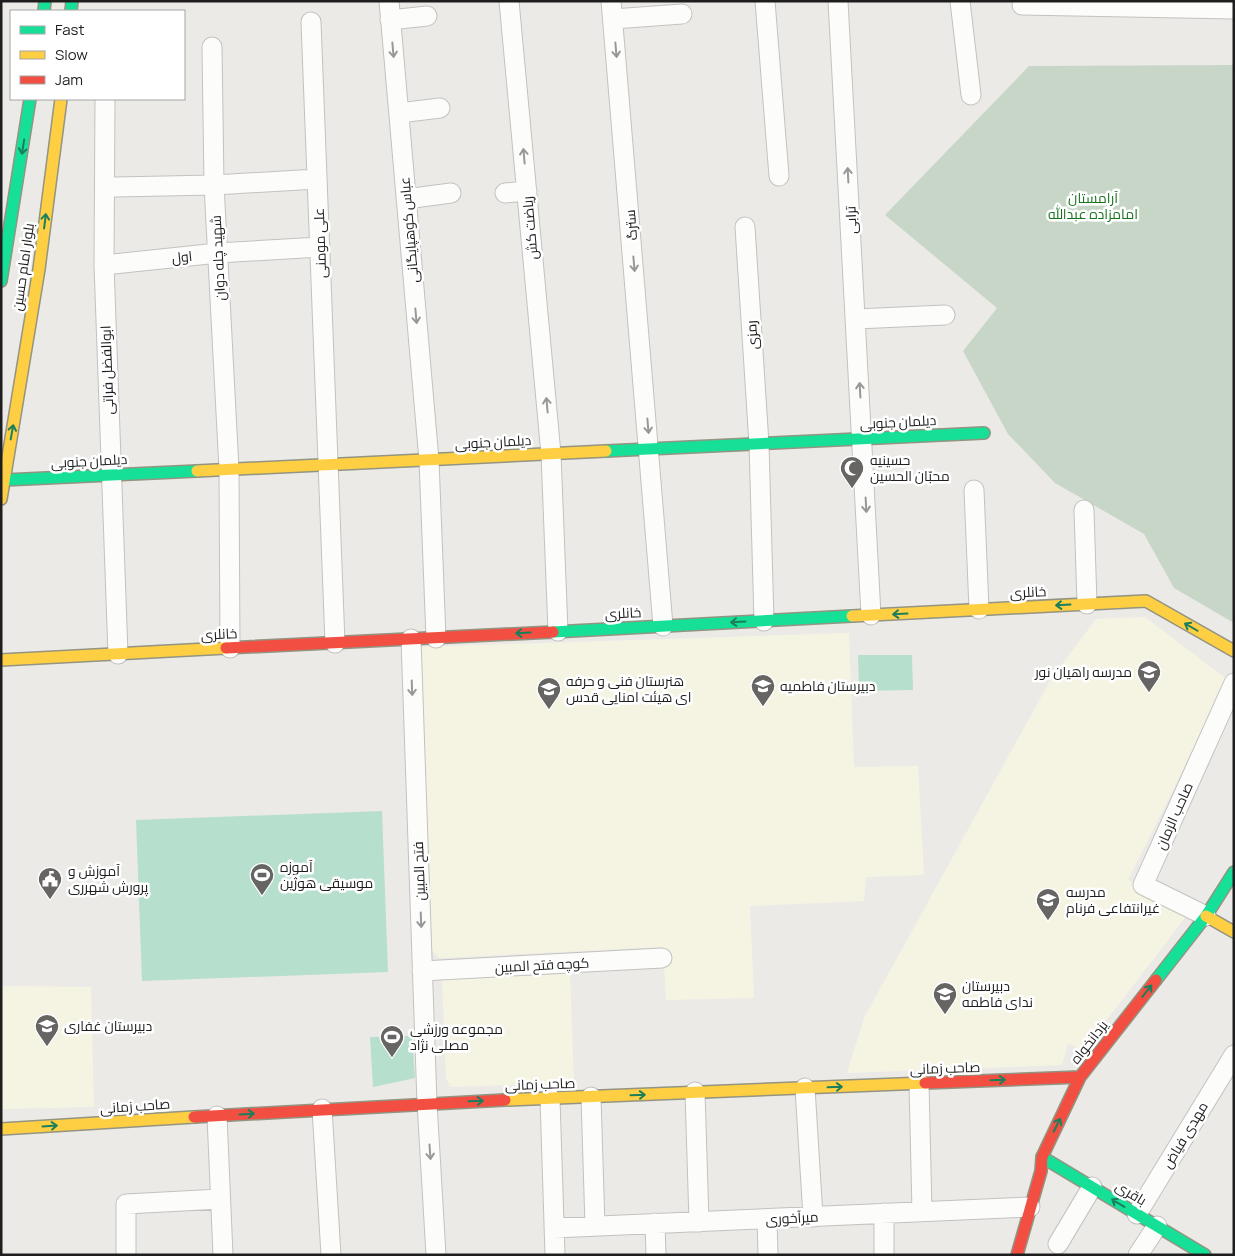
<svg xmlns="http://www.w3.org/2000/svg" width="1235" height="1256" font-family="Manrope,Cairo,sans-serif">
<rect width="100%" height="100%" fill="#eceae7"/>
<path fill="#f5f4e3" d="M 1145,617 L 1228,680 L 1128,880 L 1187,915 L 1083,1051 L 1068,1043 L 1062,1065 L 847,1073 L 864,1018 L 1051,679 L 1096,619 Z
M 849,633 L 854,767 L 918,766 L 924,875 L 866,877 L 864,901 L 750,906 L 754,998 L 666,1000 L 663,947 L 439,958 L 430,948 L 421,647 Z
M 570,974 L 574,1083 L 451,1087 L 446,1079 L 442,978 Z
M 1,986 L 91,987 L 94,1107 L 1,1109 Z"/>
<path fill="#c7d6c7" d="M 1234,65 L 1234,623 L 1174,588 L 1144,534 L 1055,483 L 1008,434 L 963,351 L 997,308 L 885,215 L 1029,66 Z"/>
<path fill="#b6dfcd" d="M 858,655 L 912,655 L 913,690 L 859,691 Z
M 382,811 L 388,972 L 142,981 L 136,820 Z
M 412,1036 L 415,1078 L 373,1087 L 370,1037 Z"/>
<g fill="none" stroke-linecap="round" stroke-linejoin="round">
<g stroke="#c3c2c1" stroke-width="21">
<path id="street" d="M 389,1 L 429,460 L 436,638
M 509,1 L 551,454 L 558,631
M 611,1 L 663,626
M 765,1 L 779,176
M 838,1 L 871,615
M 960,1 L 971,95
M 1022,5 L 1234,9
M 613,19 L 682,14
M 390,20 L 427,16
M 311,22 L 335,643
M 212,47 L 214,185 L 229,469 L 230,648
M 105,99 L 104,265 L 118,654
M 399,113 L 440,108
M 115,187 L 214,185 L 317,179
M 505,193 L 527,191
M 406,199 L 451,193
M 745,227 L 759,444 L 764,621
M 104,265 L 218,253 L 320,247
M 856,319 L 945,315
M 974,490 L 979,609
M 1084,510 L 1087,604
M 411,639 L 427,1103 L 436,1255
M 1206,916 L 1143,885 L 1234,683
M 422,971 L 662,958
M 919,1083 L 922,1212
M 805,1088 L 813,1217
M 695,1092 L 699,1222
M 591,1097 L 595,1226
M 550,1098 L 555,1255
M 322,1109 L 331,1255
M 217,1116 L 223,1255
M 884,1213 L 884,1255
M 1137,1214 L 1234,1055
M 767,1219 L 768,1255
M 655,1223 L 656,1255
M 554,1228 L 1030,1207
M 1058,1244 L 1092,1187
M 126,1255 L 126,1204 L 220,1199
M 1138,1255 L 1157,1226"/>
</g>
<g stroke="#939481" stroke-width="14">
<path id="fast" d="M 44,11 L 45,1
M 71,11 L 72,1
M 1,281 L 30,99
M 606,451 L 984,433
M 4,480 L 197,471
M 553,632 L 852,616
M 1156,980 L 1206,916 L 1234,872
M 1042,1157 L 1205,1255"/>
</g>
<g stroke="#939481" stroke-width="14">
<path id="slow" d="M 197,471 L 606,451
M 1,499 L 39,269 L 61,99
M 852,616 L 1146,601 L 1234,651
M 1,660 L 226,648
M 1206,916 L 1234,932
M 505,1100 L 925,1083
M 1,1129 L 194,1117"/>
</g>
<g stroke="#939481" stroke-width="14">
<path id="jam" d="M 226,648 L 553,632
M 925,1083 L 1080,1077
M 194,1117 L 505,1100
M 1017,1255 L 1041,1171 L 1042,1157 L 1080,1077 L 1156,980"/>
</g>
<use href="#street" stroke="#fcfcfb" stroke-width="19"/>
<use href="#fast" stroke="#16e098" stroke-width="11"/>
<use href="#slow" stroke="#ffcf43" stroke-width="11"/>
<use href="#jam" stroke="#f24e42" stroke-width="11"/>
</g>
<defs><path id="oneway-shaft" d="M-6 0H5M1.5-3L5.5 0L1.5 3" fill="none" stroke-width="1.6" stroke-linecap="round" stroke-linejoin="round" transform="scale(1.25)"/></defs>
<g stroke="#989898">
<use href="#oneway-shaft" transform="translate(393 50) rotate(85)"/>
<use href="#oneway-shaft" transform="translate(616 50) rotate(85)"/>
<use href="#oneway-shaft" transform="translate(524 156) rotate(-95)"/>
<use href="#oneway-shaft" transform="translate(848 175) rotate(-93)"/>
<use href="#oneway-shaft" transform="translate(634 264) rotate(85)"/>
<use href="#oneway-shaft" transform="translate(416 316) rotate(85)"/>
<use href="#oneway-shaft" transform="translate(860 390) rotate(-93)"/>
<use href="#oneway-shaft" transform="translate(547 405) rotate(-95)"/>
<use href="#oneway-shaft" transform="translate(648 426) rotate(85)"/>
<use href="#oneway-shaft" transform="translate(866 505) rotate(87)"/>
<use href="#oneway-shaft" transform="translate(412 688) rotate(88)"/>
<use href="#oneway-shaft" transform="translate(421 920) rotate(88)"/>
<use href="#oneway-shaft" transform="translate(430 1152) rotate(86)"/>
</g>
<g stroke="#1a7f5b">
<use href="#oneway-shaft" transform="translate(23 147) rotate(99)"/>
<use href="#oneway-shaft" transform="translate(45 221) rotate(-83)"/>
<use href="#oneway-shaft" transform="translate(12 432) rotate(-80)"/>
<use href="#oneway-shaft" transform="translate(1063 605) rotate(177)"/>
<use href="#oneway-shaft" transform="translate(900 614) rotate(177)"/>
<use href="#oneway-shaft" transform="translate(738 622) rotate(177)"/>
<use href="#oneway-shaft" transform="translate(1191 627) rotate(-150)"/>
<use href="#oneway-shaft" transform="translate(523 633) rotate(177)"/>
<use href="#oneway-shaft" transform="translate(1147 991) rotate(-52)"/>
<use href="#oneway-shaft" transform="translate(998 1080) rotate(-2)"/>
<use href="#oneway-shaft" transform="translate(835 1087) rotate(-2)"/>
<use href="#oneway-shaft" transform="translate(638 1095) rotate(-2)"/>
<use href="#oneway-shaft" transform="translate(476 1101) rotate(-2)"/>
<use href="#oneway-shaft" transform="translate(247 1114) rotate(-3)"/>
<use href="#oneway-shaft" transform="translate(1057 1125) rotate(-64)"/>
<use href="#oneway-shaft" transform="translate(50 1126) rotate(-4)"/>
<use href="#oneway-shaft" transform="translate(1118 1203) rotate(-149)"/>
</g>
<defs>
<g id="mosque-pin" transform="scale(1.25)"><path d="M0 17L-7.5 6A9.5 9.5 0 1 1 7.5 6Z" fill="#666564" stroke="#fff"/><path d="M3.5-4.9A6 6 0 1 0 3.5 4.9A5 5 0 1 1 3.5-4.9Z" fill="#fff"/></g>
<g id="school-pin" transform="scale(1.25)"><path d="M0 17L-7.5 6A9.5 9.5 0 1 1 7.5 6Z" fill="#666564" stroke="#fff"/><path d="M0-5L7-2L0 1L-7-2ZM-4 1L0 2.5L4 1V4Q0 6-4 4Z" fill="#fff"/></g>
<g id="stadium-pin" transform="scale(1.25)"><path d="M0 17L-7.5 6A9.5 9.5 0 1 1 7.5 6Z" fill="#666564" stroke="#fff"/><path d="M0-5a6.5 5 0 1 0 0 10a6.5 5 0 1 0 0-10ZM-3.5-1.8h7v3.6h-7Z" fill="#fff"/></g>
<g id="civic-pin" transform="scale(1.25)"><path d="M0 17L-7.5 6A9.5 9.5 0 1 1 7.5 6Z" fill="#666564" stroke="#fff"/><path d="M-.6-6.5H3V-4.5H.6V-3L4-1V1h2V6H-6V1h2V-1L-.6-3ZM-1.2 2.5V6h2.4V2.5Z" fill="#fff"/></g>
</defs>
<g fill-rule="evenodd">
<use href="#mosque-pin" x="852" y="468"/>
<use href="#school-pin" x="1149" y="672"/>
<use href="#school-pin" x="763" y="686"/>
<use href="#school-pin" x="549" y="689"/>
<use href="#stadium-pin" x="262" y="875"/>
<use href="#civic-pin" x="50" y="879"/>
<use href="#school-pin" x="1048" y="900"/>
<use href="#school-pin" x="945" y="994"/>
<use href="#school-pin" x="47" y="1026"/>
<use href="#stadium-pin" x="392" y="1037"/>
</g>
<g text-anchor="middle" stroke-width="5" stroke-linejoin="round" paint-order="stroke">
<g font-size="14" fill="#15731d" stroke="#fff">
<text x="1093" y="203">آرامستان<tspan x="1093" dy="16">امامزاده عبدالله</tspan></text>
</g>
<g font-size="14" fill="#1e1e1e" stroke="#fff">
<text transform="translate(851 220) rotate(-93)" y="5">ترابی</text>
<text transform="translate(631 225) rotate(-95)" y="5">سترگ</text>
<text transform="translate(530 228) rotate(-95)" y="5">ریاضت کش</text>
<text transform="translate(409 230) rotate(-95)" y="5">عباس کوهپایگانی</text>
<text transform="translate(320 243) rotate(-92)" y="5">علی مومنی</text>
<text transform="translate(182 257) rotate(-6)" y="5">اول</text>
<text transform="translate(218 258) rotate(-93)" y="5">شهید چله دوان</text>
<text transform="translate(23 267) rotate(-82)" y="5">بلوار امام حسین</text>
<text transform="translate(752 335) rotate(-94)" y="5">رمزی</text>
<text transform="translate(107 370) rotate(-92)" y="5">ابوالفضل فراتی</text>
<text transform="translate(898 422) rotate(-3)" y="5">دیلمان جنوبی</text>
<text transform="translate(493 442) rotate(-3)" y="5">دیلمان جنوبی</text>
<text transform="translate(89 461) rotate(-3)" y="5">دیلمان جنوبی</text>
<text transform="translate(1028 592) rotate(-3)" y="5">خانلری</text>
<text transform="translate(623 613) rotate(-3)" y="5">خانلری</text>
<text transform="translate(219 634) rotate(-3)" y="5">خانلری</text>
<text transform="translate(1174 816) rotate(-66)" y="5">صاحب الزمان</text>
<text transform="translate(419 871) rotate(-92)" y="5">فتح المبین</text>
<text transform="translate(542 965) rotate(-3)" y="5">کوچه فتح المبین</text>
<text transform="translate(1089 1042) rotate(-52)" y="5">یزدانخواه</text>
<text transform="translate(945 1068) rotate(-2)" y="5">صاحب زمانی</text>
<text transform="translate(540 1084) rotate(-2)" y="5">صاحب زمانی</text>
<text transform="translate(135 1106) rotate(-4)" y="5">صاحب زمانی</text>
<text transform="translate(1185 1135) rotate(-59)" y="5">مهدی فیاض</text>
<text transform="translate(1131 1193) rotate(31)" y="5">باقری</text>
<text transform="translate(792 1218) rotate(-3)" y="5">میرآخوری</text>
</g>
<g font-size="14" fill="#1e1e1e" stroke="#fff" text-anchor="start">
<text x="870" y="465">حسینیه<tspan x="870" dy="16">محبّان الحسین</tspan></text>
<text x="1132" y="677" text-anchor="end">مدرسه راهیان نور</text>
<text x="566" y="686">هنرستان فنی و حرفه<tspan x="566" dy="16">ای هیئت امنایی قدس</tspan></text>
<text x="780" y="691">دبیرستان فاطمیه</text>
<text x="280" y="872">آموزه<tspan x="280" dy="16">موسیقی هوژین</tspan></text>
<text x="68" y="876">آموزش و<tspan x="68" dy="16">پرورش شهرری</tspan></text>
<text x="1066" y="897">مدرسه<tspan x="1066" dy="16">غیرانتفاعی فرنام</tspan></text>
<text x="962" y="991">دبیرستان<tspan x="962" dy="16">ندای فاطمه</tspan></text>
<text x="64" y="1031">دبیرستان غفاری</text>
<text x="410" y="1034">مجموعه ورزشی<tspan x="410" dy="16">مصلی نژاد</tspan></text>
</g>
</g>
<rect width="1235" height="1256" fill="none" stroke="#1e1e1e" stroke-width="5"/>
<rect x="10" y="10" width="175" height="90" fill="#ffffff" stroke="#a5a5a5"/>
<rect x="20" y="26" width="25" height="8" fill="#16e098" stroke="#a5a5a5"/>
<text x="55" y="35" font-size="15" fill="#1e1e1e">Fast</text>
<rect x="20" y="51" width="25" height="8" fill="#ffcf43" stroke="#a5a5a5"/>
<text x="55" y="60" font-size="15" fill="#1e1e1e">Slow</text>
<rect x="20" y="76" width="25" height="8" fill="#f24e42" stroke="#a5a5a5"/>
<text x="55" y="85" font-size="15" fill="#1e1e1e">Jam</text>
</svg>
